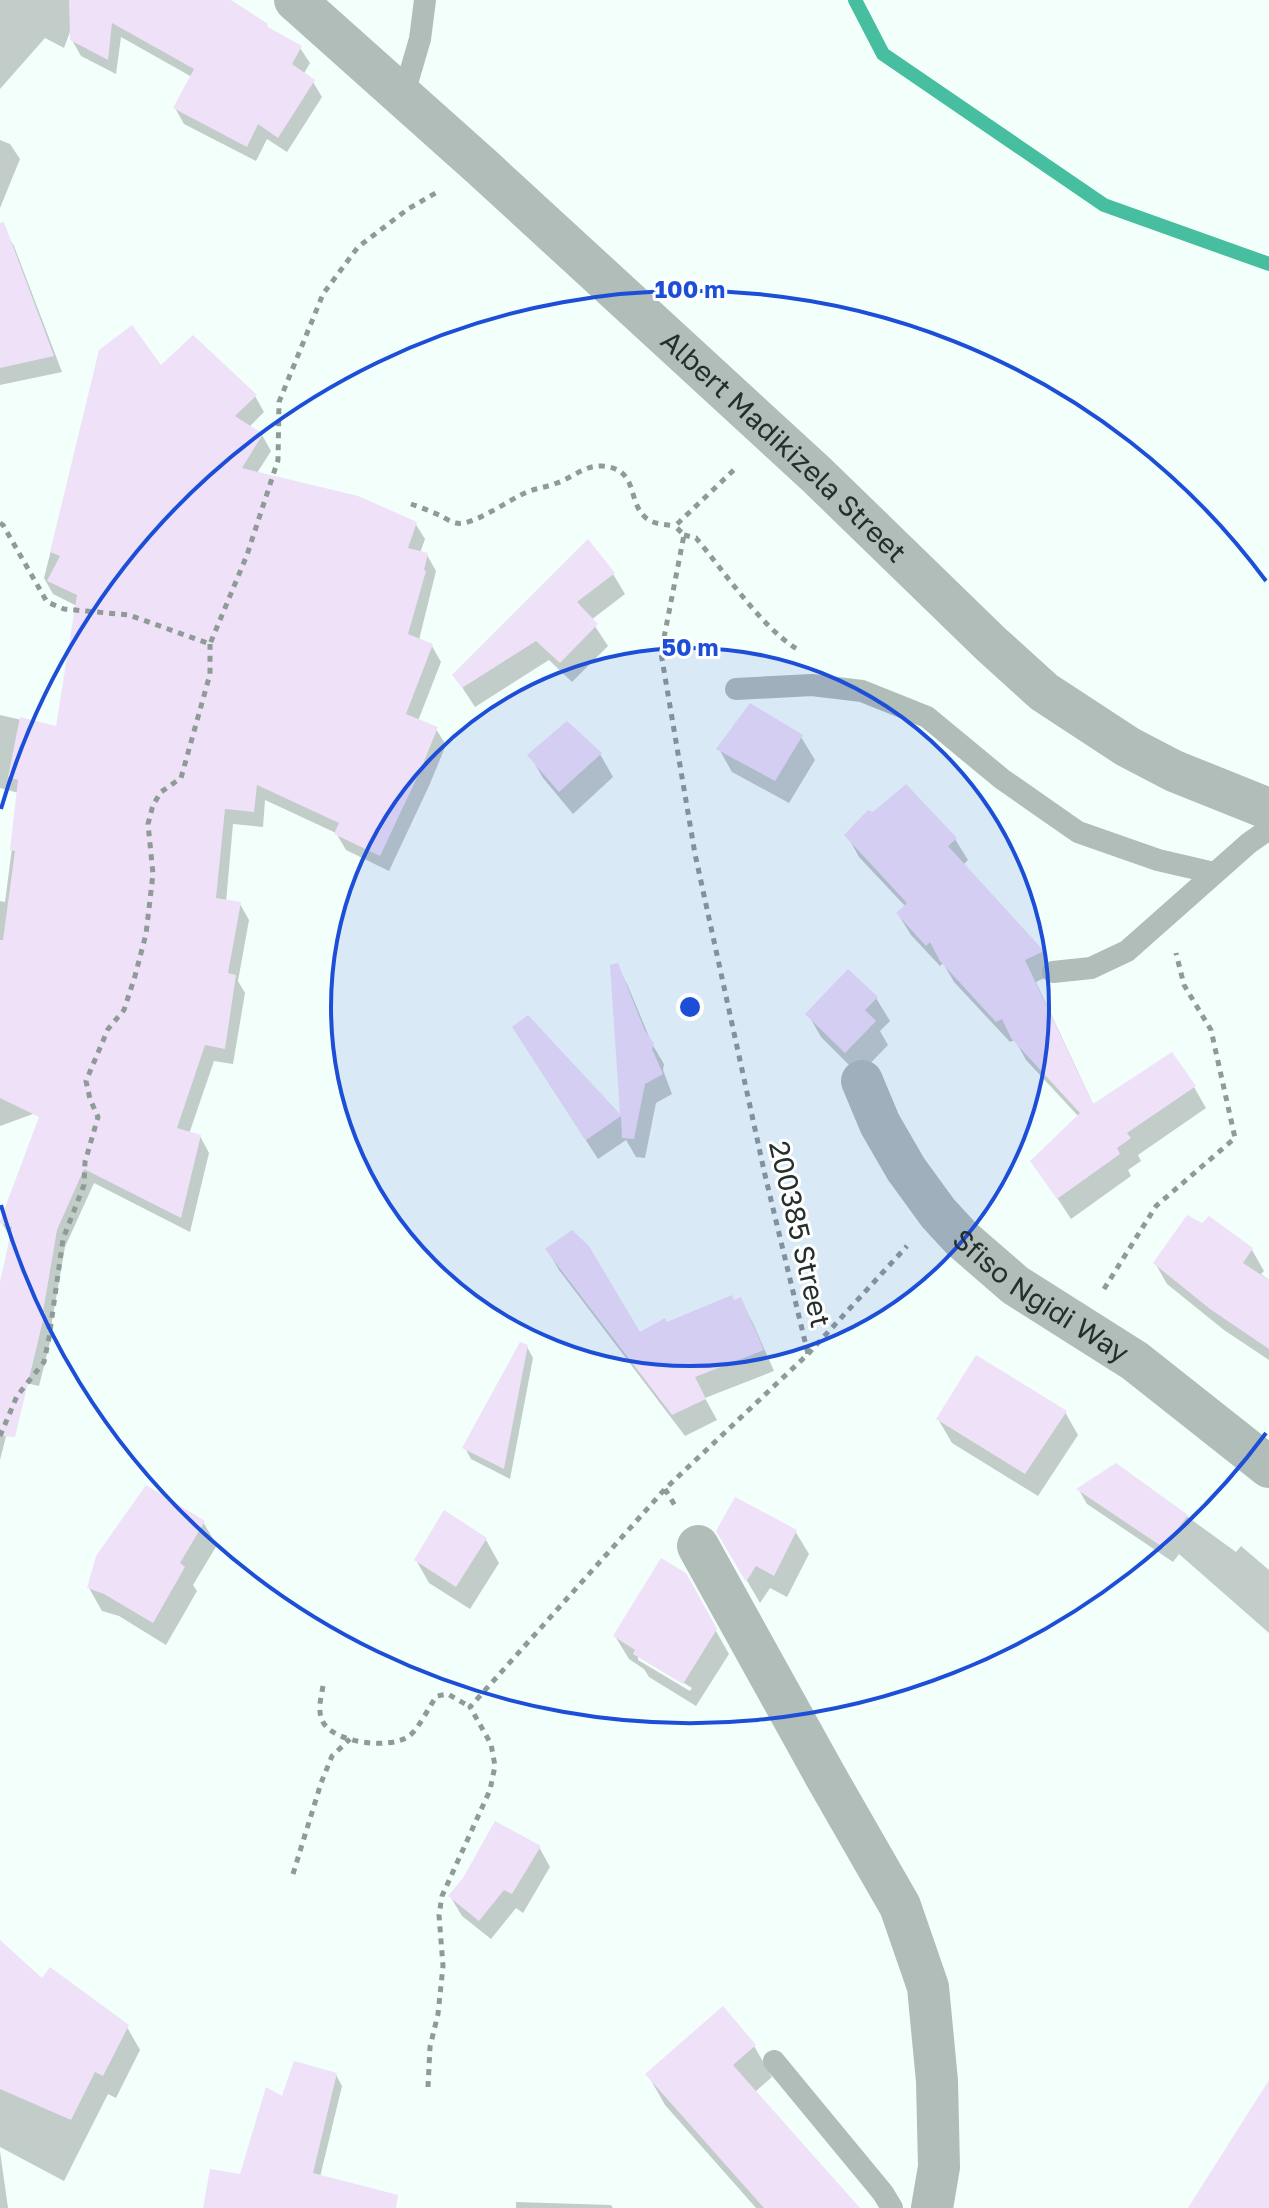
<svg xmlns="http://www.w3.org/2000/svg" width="1269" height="2208" font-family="'Golos Text',sans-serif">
<rect width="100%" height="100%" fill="#f3fffb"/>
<path fill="#0003" fill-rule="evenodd" d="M 0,0 L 194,0 L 266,25 L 270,30 L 300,48 L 310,63 L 303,75 L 313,82 L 322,97 L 287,152 L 267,139 L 256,161 L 184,124 L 175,108 L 192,77 L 121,37 L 116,74 L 81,56 L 72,40 L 71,29 L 64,48 L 45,38 L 0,89 Z
M 0,140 L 10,144 L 20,159 L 0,208 Z
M 7,235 L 14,246 L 62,372 L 0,385 L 0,252 Z
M 101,352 L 255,396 L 264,412 L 249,427 L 262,435 L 271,451 L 257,473 L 415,523 L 425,539 L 420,553 L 427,555 L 436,571 L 419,640 L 432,646 L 441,662 L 418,721 L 436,729 L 446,745 L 429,786 L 389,871 L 346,850 L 336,833 L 265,800 L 263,827 L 233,824 L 226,902 L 240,904 L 249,920 L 238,981 L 245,993 L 233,1064 L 214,1061 L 189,1134 L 200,1136 L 209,1153 L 190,1232 L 94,1183 L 65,1247 L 51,1327 L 53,1330 L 39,1386 L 0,1377 L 0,1291 L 11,1239 L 2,1223 L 44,1110 L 0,1126 L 0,901 L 5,902 L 19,793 L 0,788 L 0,715 L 57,728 L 77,606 L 53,594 L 44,578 Z
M 613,574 L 625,594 L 591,620 L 608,646 L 572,682 L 549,660 L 475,707 L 454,675 Z
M 801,737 L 815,760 L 789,803 L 732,772 L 719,749 Z
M 600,754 L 613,777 L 573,814 L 543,778 L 530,755 Z
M 847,835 L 955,839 L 968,860 L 963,865 L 1043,952 L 1055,973 L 1036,982 L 1094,1106 L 1194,1087 L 1206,1108 L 1138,1155 L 1141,1161 L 1128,1170 L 1131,1176 L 1071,1219 L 1033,1161 L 1079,1117 L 1026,1060 L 1015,1040 L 1010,1042 L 954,982 L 943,963 L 940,966 L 911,935 L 898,914 L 906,907 L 859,857 Z
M 617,966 L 628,986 L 652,1044 L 664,1064 L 663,1070 L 672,1094 L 656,1103 L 645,1158 L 636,1157 L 626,1140 L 598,1159 L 526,1048 L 528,1017 L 623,1119 Z
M 876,998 L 890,1021 L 880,1031 L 888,1045 L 859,1075 L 821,1037 L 808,1014 Z
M 547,1249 L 639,1335 L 740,1300 L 752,1321 L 774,1371 L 705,1398 L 717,1420 L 685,1436 L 559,1270 Z
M 1252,1250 L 1264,1271 L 1261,1274 L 1269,1280 L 1269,1360 L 1224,1330 L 1167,1284 L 1155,1263 Z
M 527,1347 L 533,1358 L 510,1479 L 471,1459 L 465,1448 Z
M 0,1395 L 12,1413 L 0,1460 Z
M 1065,1412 L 1078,1435 L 1038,1496 L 952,1443 L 938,1419 Z
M 1116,1465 L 1236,1552 L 1241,1546 L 1269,1570 L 1269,1633 L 1179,1554 L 1173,1562 L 1087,1504 L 1079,1490 Z
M 203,1522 L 217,1545 L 193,1585 L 197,1591 L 166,1645 L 119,1616 L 102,1611 L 89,1588 Z
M 718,1531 L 795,1531 L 809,1554 L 787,1597 L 770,1588 L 760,1603 Z
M 486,1540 L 499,1563 L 470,1609 L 429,1583 L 416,1560 Z
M 684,1575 L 729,1654 L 696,1706 L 649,1677 L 644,1669 L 629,1659 L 615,1636 ZM 638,1655 L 692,1688 L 690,1691 L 638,1660 Z
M 539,1847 L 550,1867 L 523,1913 L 516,1908 L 491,1939 L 462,1916 L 450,1896 Z
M 0,1943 L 43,1981 L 127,2027 L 140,2050 L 116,2098 L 108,2094 L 64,2181 L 0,2147 Z
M 722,2009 L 754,2046 L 772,2077 L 755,2092 L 856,2208 L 756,2208 L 665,2105 L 648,2075 Z
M 336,2075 L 342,2086 L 320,2177 L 349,2208 L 205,2208 L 241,2177 L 284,2099 Z
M 0,2151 L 8,2208 L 0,2208 Z
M 516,2202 L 611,2205 L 613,2208 L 516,2208 Z"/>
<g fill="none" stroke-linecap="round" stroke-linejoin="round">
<path stroke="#47be9f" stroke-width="14" d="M 855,0 L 883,54 L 1104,205 L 1269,264"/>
</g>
<path fill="#eee1f8" d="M 69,0 L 231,0 L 268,24 L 266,26 L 302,46 L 292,64 L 315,80 L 278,138 L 258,124 L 247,147 L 173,108 L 194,69 L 112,23 L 108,60 L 70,40 Z
M 4,222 L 54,356 L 0,368 L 0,223 Z
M 132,325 L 161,365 L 193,335 L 257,395 L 235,416 L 263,434 L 242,468 L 358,496 L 417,522 L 408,548 L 428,553 L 424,570 L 426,571 L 408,634 L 433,644 L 406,714 L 438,727 L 421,769 L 380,856 L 334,834 L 339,823 L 257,785 L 254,812 L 225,809 L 216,898 L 241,902 L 228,973 L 236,975 L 225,1049 L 205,1045 L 177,1128 L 201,1135 L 181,1218 L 84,1169 L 57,1230 L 43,1312 L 45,1312 L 15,1437 L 0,1436 L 0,1282 L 12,1227 L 0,1223 L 0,1221 L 39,1117 L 0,1098 L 0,940 L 3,940 L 15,851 L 10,850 L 18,780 L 8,777 L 20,717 L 56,726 L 77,595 L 47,581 L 60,556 L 50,552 L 99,350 Z
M 588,539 L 615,573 L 577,602 L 598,624 L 560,663 L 536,641 L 462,688 L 452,675 Z
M 750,703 L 803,735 L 775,781 L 716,749 Z
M 567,721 L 602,753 L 559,792 L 527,755 Z
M 906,784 L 957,838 L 948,846 L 1044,951 L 1025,960 L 1093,1104 L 1172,1052 L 1196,1086 L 1127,1133 L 1131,1138 L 1117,1148 L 1120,1154 L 1057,1199 L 1030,1161 L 1080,1113 L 1011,1038 L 1002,1019 L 996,1022 L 940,961 L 930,942 L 926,946 L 896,913 L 907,903 L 844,835 L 868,810 L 873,812 Z
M 618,963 L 645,1031 L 654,1043 L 652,1049 L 663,1074 L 645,1084 L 634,1139 L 622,1138 L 621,1116 L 586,1140 L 512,1027 L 528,1015 L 620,1114 L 610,965 Z
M 848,969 L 878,997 L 865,1010 L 876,1021 L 845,1053 L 805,1014 Z
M 1187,1215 L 1202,1223 L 1209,1216 L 1253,1248 L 1243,1263 L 1269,1280 L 1269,1349 L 1210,1309 L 1153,1263 Z
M 572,1230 L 589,1246 L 640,1332 L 665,1318 L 667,1322 L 732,1295 L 734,1300 L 741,1297 L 764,1350 L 695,1377 L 706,1399 L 672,1415 L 545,1249 Z
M 520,1342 L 528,1345 L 504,1469 L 462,1448 Z
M 976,1355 L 1067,1411 L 1025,1474 L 936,1419 Z
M 1116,1463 L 1188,1515 L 1164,1548 L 1076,1489 Z
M 146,1485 L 205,1521 L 180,1563 L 185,1567 L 153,1623 L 104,1594 L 87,1588 L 96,1556 Z
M 735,1497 L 797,1530 L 774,1576 L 756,1566 L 746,1582 L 716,1531 Z
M 444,1510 L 487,1538 L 456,1587 L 414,1560 Z
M 661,1558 L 686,1573 L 717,1629 L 683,1684 L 633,1654 L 635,1650 L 613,1636 Z
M 495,1821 L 541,1846 L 512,1894 L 504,1890 L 479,1921 L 448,1896 L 463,1878 Z
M 0,1940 L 42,1978 L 50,1967 L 129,2025 L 103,2076 L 95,2072 L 71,2120 L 0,2089 Z
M 723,2006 L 756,2045 L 733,2065 L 860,2208 L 764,2208 L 645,2074 Z
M 294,2061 L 337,2073 L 313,2173 L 398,2195 L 396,2208 L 203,2208 L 210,2169 L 240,2174 L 266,2087 L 282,2096 Z
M 1269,2080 L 1269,2208 L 1188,2208 Z"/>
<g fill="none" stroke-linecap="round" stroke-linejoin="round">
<path stroke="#8f9b97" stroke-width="5" stroke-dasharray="6 6" stroke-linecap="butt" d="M 411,504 C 420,507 430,511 439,515 C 444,517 450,522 456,523 C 472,527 510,499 527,492 C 537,488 547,487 557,483 C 572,478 585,465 602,466 C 640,469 626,501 646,518 C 655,525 665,524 675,526
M 0,523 L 3,525 L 47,602 L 64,609 L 129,615 L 210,644 L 247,555 L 278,460 L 279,402 L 323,294 L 358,247 L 408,209 L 439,191
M 684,535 L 696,538 C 724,571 761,627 797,649
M 1104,1289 L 1156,1206 L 1235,1138 L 1211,1030 L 1184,985 L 1176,953
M 808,1354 L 907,1246
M 0,1436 L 17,1396 L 44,1362 L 49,1338 L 63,1239 L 84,1185 L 85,1162 L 98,1117 L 90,1099 L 86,1081 L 108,1029 L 124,1010 L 135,976 L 146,934 L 153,874 L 148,824 L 153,805 L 161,792 L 181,778 L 210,674 L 210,644
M 665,1489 L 677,1509
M 323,1686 C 321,1698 317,1711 323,1722 C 334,1743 391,1750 409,1736 C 419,1729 429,1706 437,1696 L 448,1694 L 470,1707
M 293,1874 L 321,1783 L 332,1756 L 350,1739
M 428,2087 L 430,2047 L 438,2014 L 443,1966 L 439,1915 L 442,1896 L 490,1790 L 495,1766 L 491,1744 L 470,1707 L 665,1489 L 808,1354 L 765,1175 L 695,854 L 661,653 L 684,535 L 675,526 L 738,466"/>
<path stroke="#b1bdb9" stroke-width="22" d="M 403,97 L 420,39 L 425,0
M 736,689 L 812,685 L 862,691 L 927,717 L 1002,779 L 1078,832 L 1158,860 L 1214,873
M 1053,972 L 1091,968 L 1127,951 L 1249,843 L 1269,829
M 774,2061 L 883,2193 L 892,2208"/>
<g stroke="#b1bdb9" stroke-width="42">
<path id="s1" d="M 295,0 L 482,167 L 817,475 L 991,644 L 1044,692 L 1128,747 L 1174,771 L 1269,809"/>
<path id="s2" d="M 862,1081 L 880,1124 L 906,1169 L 938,1213 L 962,1239 L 1015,1285 L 1135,1361 L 1269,1467"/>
<path d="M 698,1546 L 826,1777 L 900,1906 L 928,1987 L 937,2081 L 939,2167 L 932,2208"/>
</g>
</g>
<circle cx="690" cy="1007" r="359" fill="#1d4ed8" fill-opacity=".12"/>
<g fill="none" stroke="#1d4ed8" stroke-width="4">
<circle cx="690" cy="1007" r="359"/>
<path d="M1266 1433A717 717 0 0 1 1 1205M1 809A717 717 0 0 1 1266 581"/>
</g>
<g text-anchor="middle" stroke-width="6" stroke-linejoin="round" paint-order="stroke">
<g font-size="28" fill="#25302c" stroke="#fff">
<text dy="10" stroke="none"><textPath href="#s1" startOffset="662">Albert Madikizela Street</textPath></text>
<text transform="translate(800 1234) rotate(77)" y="10">200385 Street</text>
<text dy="10" stroke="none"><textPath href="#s2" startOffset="286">Sfiso Ngidi Way</textPath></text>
</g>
</g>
<circle cx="690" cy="1007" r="12" fill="#1d4ed8" stroke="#fff" stroke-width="4"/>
<g font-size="24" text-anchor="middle" font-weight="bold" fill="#1d4ed8" stroke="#fff" stroke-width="6" stroke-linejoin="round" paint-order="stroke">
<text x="690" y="298">100 m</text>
<text x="690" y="656">50 m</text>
</g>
</svg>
